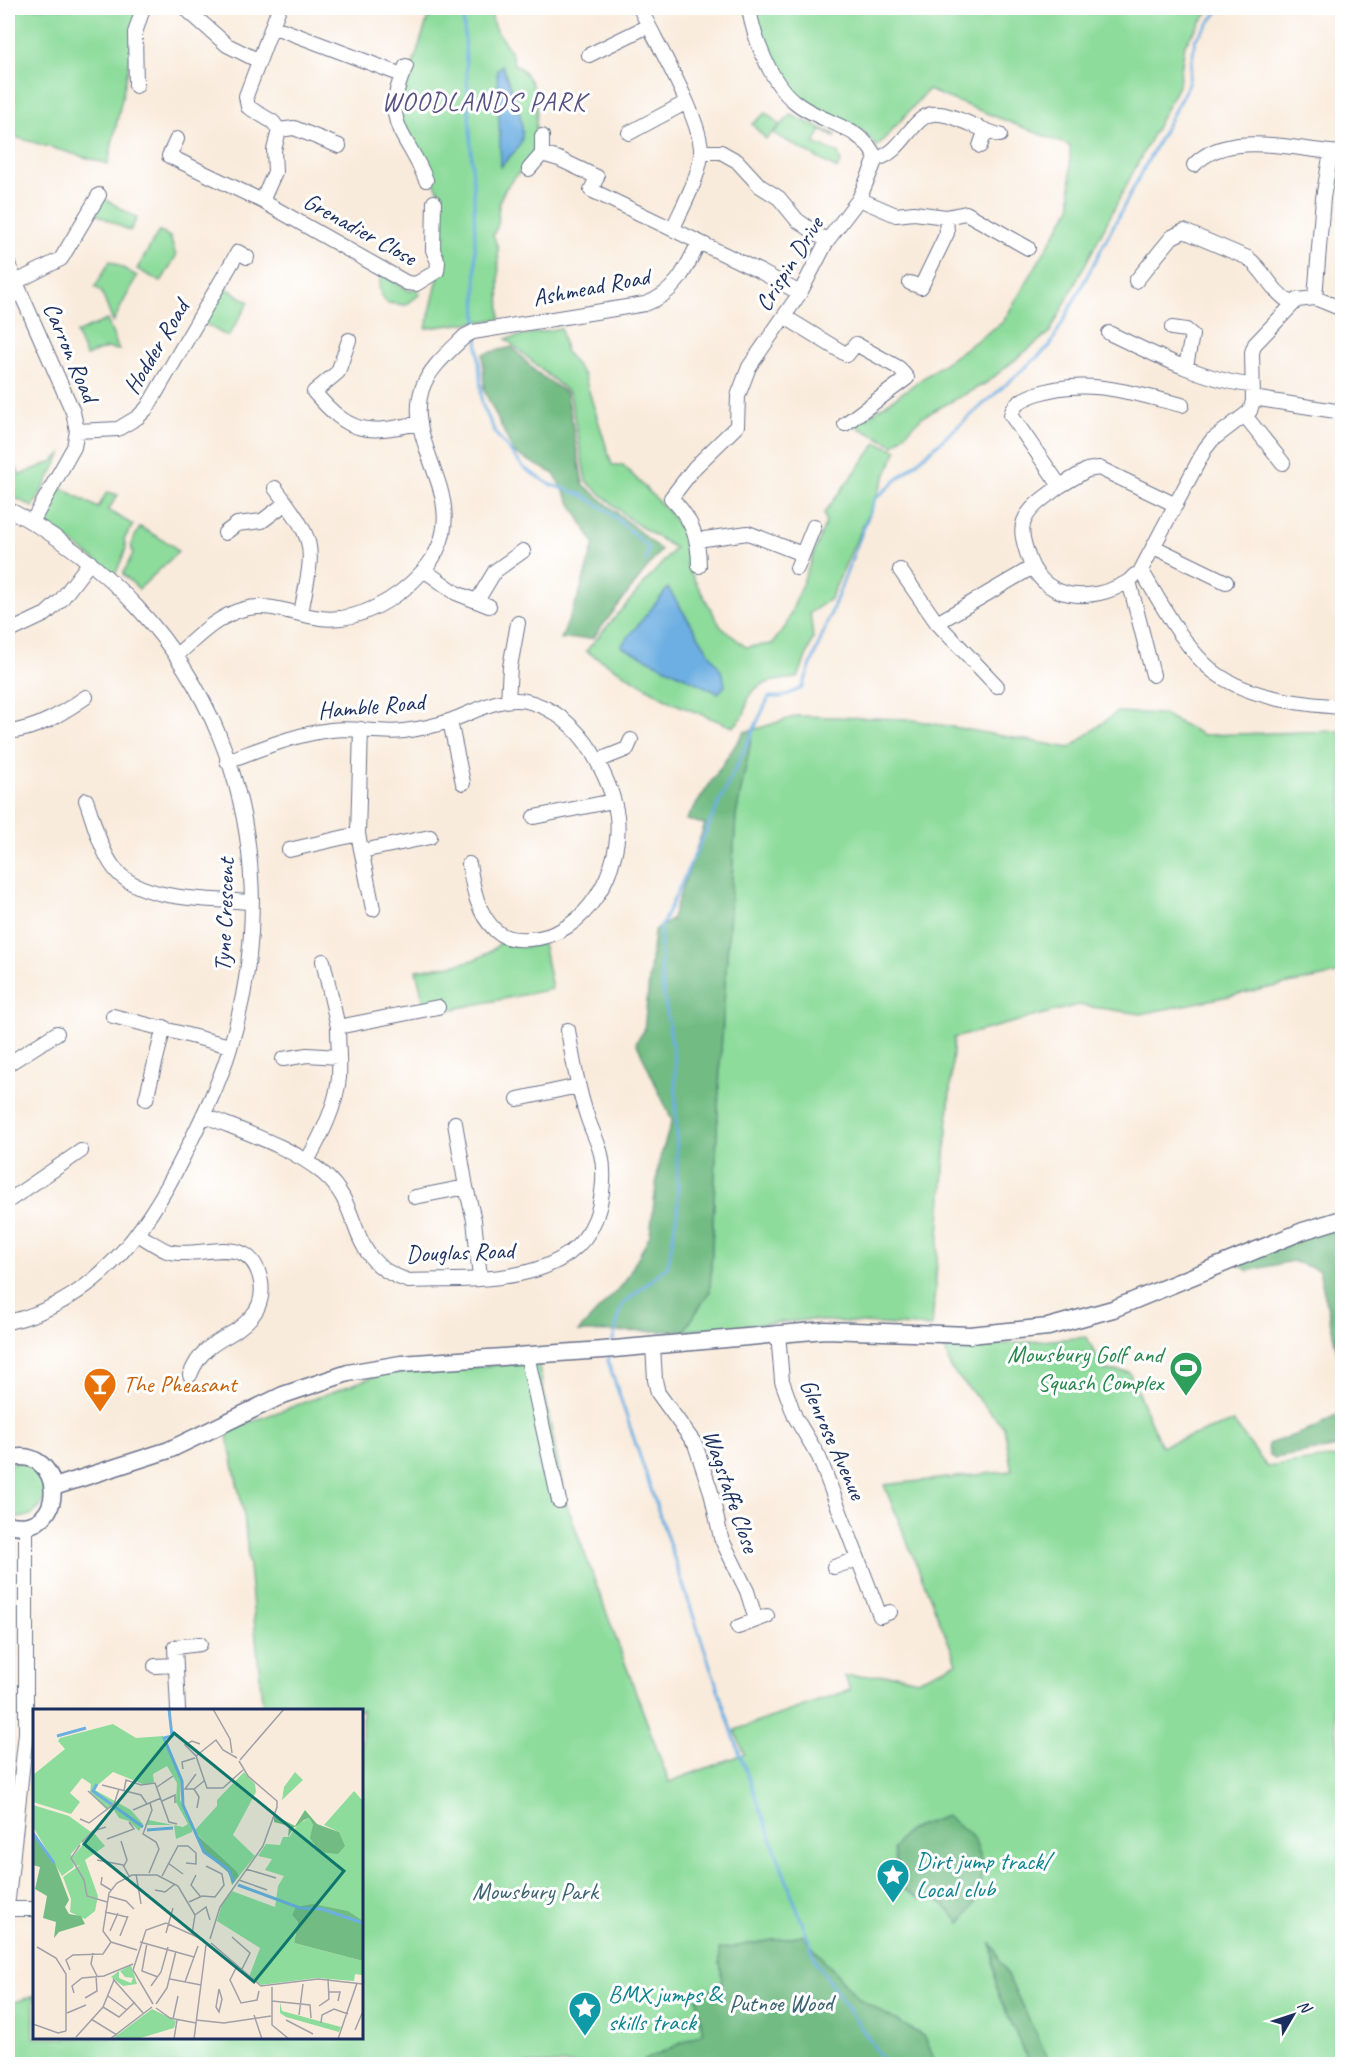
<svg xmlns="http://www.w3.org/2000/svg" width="1350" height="2072" font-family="Caveat,sans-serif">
<rect width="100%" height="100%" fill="#fff"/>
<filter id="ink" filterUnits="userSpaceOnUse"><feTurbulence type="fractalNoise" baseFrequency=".0167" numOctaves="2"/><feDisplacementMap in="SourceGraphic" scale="12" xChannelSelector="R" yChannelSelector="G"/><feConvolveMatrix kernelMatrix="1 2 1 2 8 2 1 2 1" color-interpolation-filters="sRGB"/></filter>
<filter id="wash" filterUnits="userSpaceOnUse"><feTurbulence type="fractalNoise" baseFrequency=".008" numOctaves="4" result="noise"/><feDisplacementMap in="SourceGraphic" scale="24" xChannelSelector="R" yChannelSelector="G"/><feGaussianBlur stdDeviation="1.35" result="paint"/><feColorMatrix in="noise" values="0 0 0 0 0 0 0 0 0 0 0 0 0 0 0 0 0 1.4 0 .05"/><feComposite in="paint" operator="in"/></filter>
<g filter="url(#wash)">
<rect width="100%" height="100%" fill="#f9ebdb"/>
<path fill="#8ddc9b" stroke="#54867c" stroke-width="1.5" d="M 8,8 L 141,8 L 108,164 L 8,135 Z
M 431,8 L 490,8 L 494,27 L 511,52 L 514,64 C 523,69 530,79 534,89 C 539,100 536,147 530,158 C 521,174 502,185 499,205 C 496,221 503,217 493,235 L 498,248 L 500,319 L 426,328 L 440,271 L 440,193 L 402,124 L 397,101 L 409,77 Z
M 754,8 L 1211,8 L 1185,44 L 1179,84 L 1050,332 L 986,383 L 922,417 L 894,445 L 855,426 L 1003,322 L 1071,207 L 1070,146 L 928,90 L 877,147 L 862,130 L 794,99 L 758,36 Z
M 766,113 L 780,125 L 766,139 L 752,124 Z
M 791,115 L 836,135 L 835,137 L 821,130 L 814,143 L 838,153 L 841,162 L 837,169 L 773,133 Z
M 103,198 L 137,218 L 130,231 L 96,214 Z
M 159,231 L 170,237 L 176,256 L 161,282 L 137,269 Z
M 110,261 L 137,276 L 113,322 L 101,291 L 95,287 Z
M 382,275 L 410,291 L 417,289 L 420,294 L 406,305 L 387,303 C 379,293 377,287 382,275 Z
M 223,286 L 249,302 L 228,337 L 202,322 Z
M 107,320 L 119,350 L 106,348 L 86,356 L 76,333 Z
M 561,328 L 565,351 L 584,375 L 612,465 L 623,465 L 669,512 L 685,536 L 690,572 L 721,627 L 746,647 L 772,644 L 786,626 L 826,522 L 824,513 L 877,443 L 897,450 L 830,599 L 810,613 L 813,638 L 798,678 C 783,680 758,680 750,695 C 742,712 751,710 733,727 L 673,703 L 586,651 L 675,548 L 633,522 L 586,481 L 570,394 L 506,339 Z
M 8,452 L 20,475 L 54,461 L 63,452 L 33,507 L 8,494 Z
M 62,488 L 98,508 L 107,492 L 118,495 L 108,510 L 133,525 L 124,539 L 126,549 L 115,575 L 49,525 L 45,517 Z
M 140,527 L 172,545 L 178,552 L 139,589 L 123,574 L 133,553 L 131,544 Z
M 1117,712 L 1163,714 L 1203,735 L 1342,731 L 1342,973 L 1141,1014 L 1078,1005 L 954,1038 L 932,1327 L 807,1320 L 684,1331 L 710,1291 L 720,1065 L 736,815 L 753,730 L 797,716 L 908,719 L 1070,748 Z
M 500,943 L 527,947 L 543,943 L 552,989 L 444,1011 L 441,1000 L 424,1003 L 416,970 C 445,965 479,966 500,943 Z
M 1087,1337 L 1103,1370 L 1129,1372 L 1161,1446 L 1233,1422 L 1267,1467 L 1342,1456 L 1342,1699 L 1334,1705 L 1342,1781 L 1342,2064 L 895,2064 L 722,1984 L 697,1998 L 703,2033 L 637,2064 L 12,2064 L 11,2003 L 34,1996 L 34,2038 L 362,2038 L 362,1710 L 263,1710 L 244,1515 L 226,1431 L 381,1374 L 538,1362 L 565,1500 L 669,1782 L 744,1754 L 735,1730 L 850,1690 L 845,1676 L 897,1675 L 917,1680 L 957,1663 L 884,1485 L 1012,1471 L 1004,1427 L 951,1369 L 945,1349 Z
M 22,1462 C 27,1464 35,1467 39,1471 C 58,1493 35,1527 8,1515 L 8,1464 Z"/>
<path fill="#72bc83" stroke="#467670" stroke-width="1.5" d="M 512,347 L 535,371 L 567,394 L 583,484 L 661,550 L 593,638 L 561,639 L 580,592 L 594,544 L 554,474 L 514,453 L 484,390 L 483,354 Z
M 753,730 L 736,815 L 720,1065 L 710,1291 L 684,1331 L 578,1332 L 624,1283 L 650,1235 L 659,1162 L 672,1120 L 636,1042 L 644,1031 L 654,931 L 671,920 L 705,824 L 686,820 L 744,732 Z
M 1340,1225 L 1342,1236 L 1342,1373 L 1319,1270 L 1292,1261 L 1248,1271 L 1237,1263 Z
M 1342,1412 L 1342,1446 L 1275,1458 L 1269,1454 L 1268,1444 L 1315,1428 Z
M 946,1816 C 954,1822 966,1829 972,1837 C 989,1862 982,1904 960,1923 L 939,1900 L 919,1899 L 904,1889 L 893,1849 L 908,1830 Z
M 802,1935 L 859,1999 L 925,2037 L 936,2064 L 637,2064 L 703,2033 L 697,1998 L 722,1983 L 719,1949 Z
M 991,1942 L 1051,2064 L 1030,2064 L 997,1992 Z"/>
<path fill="#6dafe2" stroke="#446fa0" stroke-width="1.5" d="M 502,65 C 508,84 531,127 519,146 C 515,153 506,159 501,167 L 497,70 Z
M 668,588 L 723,674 L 725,686 L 718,693 L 621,646 Z"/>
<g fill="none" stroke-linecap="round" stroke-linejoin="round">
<path stroke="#6dafe2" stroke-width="3" d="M 463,8 L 474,198 L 477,326
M 477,336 L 482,404 L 496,434 L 524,468 L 549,484 L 583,495 L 608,511 L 649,548 L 646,561
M 612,1344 L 622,1305 L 668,1266 L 678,1208 L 675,1062 L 662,983 L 660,929 L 769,697 L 782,697 L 802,688 L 875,499 L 1050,346 L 1188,85 L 1195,40 L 1221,8
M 610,1354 L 608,1361 L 737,1746 L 817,1963 L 886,2064"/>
</g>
</g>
<g filter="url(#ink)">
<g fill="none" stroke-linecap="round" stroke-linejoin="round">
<g stroke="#69718a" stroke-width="16">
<path id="minor" d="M 185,8 L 227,45 L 257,60
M 640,8 C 655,41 704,122 701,155 C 698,180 683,206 673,228
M 272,26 L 402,75
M 589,55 L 648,26
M 406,66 C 379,124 406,131 426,180
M 136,86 L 135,33 L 143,8
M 279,130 L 294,128 L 339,146
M 629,133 L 685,103
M 177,139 L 169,156 L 262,201 L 407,283 L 416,284 L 437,271 L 438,262 L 433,250 L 434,202
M 980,146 L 985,132
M 701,152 L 721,152 L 737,161 L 760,186 L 779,198 L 797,220 L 827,241
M 542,154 L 559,159 L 597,177 L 591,190 L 761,272 L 800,293
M 876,159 C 903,153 912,116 933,114 C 951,112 981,131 1000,135
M 1194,165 C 1225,131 1290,148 1331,152
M 529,169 L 542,154 L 542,136
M 859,199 L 896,215 L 914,213 L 946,217 L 966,213 L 1028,248
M 262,201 L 275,172 L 274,150 L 279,130 L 273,122 L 248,107 L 246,96 L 279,8
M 8,264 L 73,412 L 77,431 L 74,447 L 32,522
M 1136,281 L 1172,237 L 1184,231 L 1248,258 C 1266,272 1270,290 1291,303
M 16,282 L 61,259 L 99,195
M 910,283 L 921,287 L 947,233 L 946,217
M 1315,298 L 1323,198 L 1331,152 L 1342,153
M 1342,309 L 1315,298 L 1297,300 L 1255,344 L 1252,352 L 1253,401 L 1250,411 L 1212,440 L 1205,449 L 1141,570 C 1160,601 1185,650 1214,672 C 1249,698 1300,704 1342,707
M 785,317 L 847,355 L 856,344 L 899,368 L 907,378 L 845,424
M 1172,328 L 1186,330 L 1192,335 L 1186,366
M 1109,333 C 1149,352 1208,382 1252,385
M 349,340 L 338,372 L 314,392 C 351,435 365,434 420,423
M 1253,398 L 1342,412
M 1246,417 L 1283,463
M 77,431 L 118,429 L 138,417 L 147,408 L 238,252 L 247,257
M 1060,486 C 1047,496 1030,506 1024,521 C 1020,531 1024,543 1027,553 C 1041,602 1091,604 1129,581
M 275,488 C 318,545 314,545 301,613
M 1176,505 L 1099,468 L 1087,470 L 1060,486 L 1011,415 C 1014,402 1027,397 1039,393 C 1088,377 1134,394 1182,405
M 8,509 C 210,615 296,830 230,1048 C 219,1085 201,1120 184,1155 C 146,1232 96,1302 8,1322
M 225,533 L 237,524 L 262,521 L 286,503
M 697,540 L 748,533 L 802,554
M 1154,547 L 1226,582
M 699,566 C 699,537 691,518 671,498 L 695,467 L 737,426 L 738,396 L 749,367 L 800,293 L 827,241 L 859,199 L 876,159 C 864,126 820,123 795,102 C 771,84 753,36 749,8
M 797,568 L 814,526
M 424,570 L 456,593 L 489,606
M 900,570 L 937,623 L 997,686
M 1135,575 L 1129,581 L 1153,675
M 477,601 L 495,571 L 523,551
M 937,623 L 1031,568
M 8,632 L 46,614 L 61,600 L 90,562
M 177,655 C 197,637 217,616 244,609 C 269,602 295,615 320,618 C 358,623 398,599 423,571 C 481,505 402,449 422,389 C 429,368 450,351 465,336 L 473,332 L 645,304 C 675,294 686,269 699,242
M 508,700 L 510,667 L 518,623
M 450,721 L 463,783
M 361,729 L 358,834 L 373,909
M 8,732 C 38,729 61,714 86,697
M 227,761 C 261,749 295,734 331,730 C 355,727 380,734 404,731 C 419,729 438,725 452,720 C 476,711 500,696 526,701 C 554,707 578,729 592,752 C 603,771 614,794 617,816 C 623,868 586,937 529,939 C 517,940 504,939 495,930 C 477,913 473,887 469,864
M 597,761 L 627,749 L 631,740
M 86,800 C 94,822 100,849 114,868 C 139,902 212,899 250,902
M 534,817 L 613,801
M 289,850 L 358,834
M 362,851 L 430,837
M 323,961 L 338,1027
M 113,1016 L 230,1046
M 283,1059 L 307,1055 L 339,1057
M 8,1064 L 57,1033
M 146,1099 L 164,1027
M 518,1099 L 578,1086
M 203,1115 C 241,1131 293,1147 324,1174 C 366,1210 344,1261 409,1281 C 473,1278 578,1289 599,1208 C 603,1191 605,1171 601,1154 C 598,1142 592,1131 588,1119 C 578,1090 573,1060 568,1030
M 455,1123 L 466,1187
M 307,1161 C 321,1136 336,1107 339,1078 C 340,1061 338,1043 338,1027 L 438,1007
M 415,1197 L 466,1187 L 474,1220 L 480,1278
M 8,1201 L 81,1151
M 139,1235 C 148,1240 158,1247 167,1251 C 200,1261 251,1228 261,1282 C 263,1294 260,1307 252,1316 C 229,1343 206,1336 190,1375
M 778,1333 L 782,1381 L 795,1417 L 819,1457 L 880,1616 L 890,1612
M 653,1346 L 655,1380 L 658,1393 L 695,1444 L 711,1492 L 721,1538 L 747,1591 L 756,1620
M 527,1355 L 559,1501
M 834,1567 L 858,1559
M 738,1627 L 767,1616
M 155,1666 L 176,1665
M 178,1710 L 175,1647 L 200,1644
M 8,1899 L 26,1733 L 26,1525
M 8,1909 L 34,1909"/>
</g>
<g stroke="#69718a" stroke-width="19">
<path id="major" d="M 8,1459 C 66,1442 69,1540 8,1524
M 54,1487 L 169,1450 L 283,1395 L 348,1373 L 401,1364 L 603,1350 L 825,1330 L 970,1335 L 1048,1327 L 1113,1309 L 1303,1231 L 1342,1219"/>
</g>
<use href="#minor" stroke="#fff" stroke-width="14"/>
<use href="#major" stroke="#fff" stroke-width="16"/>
</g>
</g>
<defs>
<g id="stadium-pin" transform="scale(1.725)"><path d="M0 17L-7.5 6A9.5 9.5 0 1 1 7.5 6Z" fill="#2e9e5b" stroke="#fff"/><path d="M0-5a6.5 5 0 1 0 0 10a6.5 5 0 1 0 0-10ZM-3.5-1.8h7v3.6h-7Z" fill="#fff"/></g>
<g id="bar-pin" transform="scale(1.725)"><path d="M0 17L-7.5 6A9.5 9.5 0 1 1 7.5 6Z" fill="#e8710a" stroke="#fff"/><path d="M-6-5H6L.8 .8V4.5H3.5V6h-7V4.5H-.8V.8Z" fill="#fff"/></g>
<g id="sight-pin" transform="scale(1.725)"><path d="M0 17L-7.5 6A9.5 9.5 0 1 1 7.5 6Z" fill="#0f9aa8" stroke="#fff"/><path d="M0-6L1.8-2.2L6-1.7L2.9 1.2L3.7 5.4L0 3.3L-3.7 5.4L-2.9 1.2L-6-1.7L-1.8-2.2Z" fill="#fff"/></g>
</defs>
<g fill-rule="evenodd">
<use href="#stadium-pin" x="1186" y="1368"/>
<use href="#bar-pin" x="100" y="1384"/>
<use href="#sight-pin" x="893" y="1875"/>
<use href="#sight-pin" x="585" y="2008"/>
</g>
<g text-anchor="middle" stroke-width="6" stroke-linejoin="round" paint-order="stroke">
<g font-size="24" fill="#1b2f5e" stroke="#fff">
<text transform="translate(360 229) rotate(29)" y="8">Grenadier Close</text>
<text transform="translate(789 264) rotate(-58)" y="8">Crispin Drive</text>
<text transform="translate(591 287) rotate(-11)" y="8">Ashmead Road</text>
<text transform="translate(156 347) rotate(-59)" y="8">Hodder Road</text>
<text transform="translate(71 352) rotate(67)" y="8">Carron Road</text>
<text transform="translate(371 706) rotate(-5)" y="8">Hamble Road</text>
<text transform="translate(224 915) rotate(-88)" y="8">Tyne Crescent</text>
<text transform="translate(460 1252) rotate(-2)" y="8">Douglas Road</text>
<text transform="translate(833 1439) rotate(66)" y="8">Glenrose Avenue</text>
<text transform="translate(731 1491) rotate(71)" y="8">Wagstaffe Close</text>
</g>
<g font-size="24" fill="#27864d" stroke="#fff" text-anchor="end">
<text x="1163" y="1362">Mowsbury Golf and<tspan x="1163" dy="28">Squash Complex</tspan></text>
</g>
<g font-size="24" fill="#c56008" stroke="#fff" text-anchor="start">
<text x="123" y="1392">The Pheasant</text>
</g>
<g font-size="24" fill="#0d838f" stroke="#fff" text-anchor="start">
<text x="916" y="1869">Dirt jump track/<tspan x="916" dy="28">Local club</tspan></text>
<text x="608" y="2002">BMX jumps &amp;<tspan x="608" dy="28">skills track</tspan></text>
</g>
<g font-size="24" fill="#3d6370" stroke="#fff">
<text x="535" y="1899">Mowsbury Park</text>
<text x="781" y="2011">Putnoe Wood</text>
</g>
<g font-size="26" letter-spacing="1.5" fill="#575184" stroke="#fff">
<text x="484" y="110">WOODLANDS PARK</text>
</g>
</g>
<g transform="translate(33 1709)">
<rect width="330" height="330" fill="#f9ebdb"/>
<path d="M 80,15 L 103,29 L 130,27 L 148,71 L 147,91 L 160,115 L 159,123 L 143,130 L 141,116 L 112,116 L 115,111 L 150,118 L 155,115 L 143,93 L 144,74 L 134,57 L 120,65 L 121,73 L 112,76 L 80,63 L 60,80 L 98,101 L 110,115 L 106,122 L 96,112 L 86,109 L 79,98 L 74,101 L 57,84 L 58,75 L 49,69 L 37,84 L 47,93 L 38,105 L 0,93 L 0,66 L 32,40 L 25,32 L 27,29 ZM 211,63 L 222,75 L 223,83 L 200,126 L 222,147 L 206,167 L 161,122 L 184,97 L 184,91 ZM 262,63 L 270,71 L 249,91 L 251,78 ZM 321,82 L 330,92 L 330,212 L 304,200 L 264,198 L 259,206 L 265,213 L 261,234 L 330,252 L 329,266 L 322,265 L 321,272 L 284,269 L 228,276 L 216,268 L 227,239 L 184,212 L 189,195 L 199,182 L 242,198 L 245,177 L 251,167 L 232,161 L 239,150 L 225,147 L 233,135 L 247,136 L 250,128 L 256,128 L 265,115 L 276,109 L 280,116 L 280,139 L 286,143 L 306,123 L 291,116 ZM 0,96 L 36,107 L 58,123 L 38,145 L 41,158 L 29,167 L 0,118 ZM 60,123 L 72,137 L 52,151 L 65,187 L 62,202 L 52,210 L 37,203 L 38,190 L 30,168 L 47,156 L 43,157 L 38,150 ZM 98,256 L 104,275 L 90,277 L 78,268 L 86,262 L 86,269 L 98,274 L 100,269 L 92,268 L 87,262 ZM 247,293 L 249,302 L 308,318 L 306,323 L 253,308 L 247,304 ZM 119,300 L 143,312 L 141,319 L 104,330 L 79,330 Z" fill="#8ddc9b"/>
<path d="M 272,101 L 284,115 L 306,123 L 312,137 L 305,145 L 286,143 L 277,129 L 280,116 L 276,109 L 271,111 L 262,118 L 261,118 L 255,128 L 256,117 L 241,113 L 241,106 L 262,117 ZM 0,123 L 22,154 L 36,191 L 32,198 L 36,205 L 48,207 L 52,215 L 26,223 L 21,229 L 23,213 L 10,209 L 14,187 L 2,180 L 7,158 L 0,156 ZM 161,123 L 204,163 L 206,167 L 199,176 L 196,164 L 171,143 ZM 280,195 L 315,202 L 330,212 L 330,252 L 261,234 L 265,213 L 259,206 L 263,198 Z" fill="#72bc83"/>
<path fill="none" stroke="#6dafe2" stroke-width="3" d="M 136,0 L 139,27 L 131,29 L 149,72 L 150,96 L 171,143 L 195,160 L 201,173M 24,27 L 53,19M 64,75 L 60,82 L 110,118M 114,121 L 140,119M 0,124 L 21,154M 205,176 L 267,199 L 289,200 L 330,214"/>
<path fill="none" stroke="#a0a0a9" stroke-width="1.5" d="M 180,0 L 197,30 L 199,44M 167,35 L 159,32 L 152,36 L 163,47 L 174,79 L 190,79 L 210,61M 163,47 L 183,31 L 190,41 L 204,49M 207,51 L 251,0M 150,60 L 149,53 L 162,49M 163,65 L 152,80 L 161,80 L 171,72M 69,76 L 108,86 L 114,95M 124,78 L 140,67M 161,80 L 166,88 L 164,99M 55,82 L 75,100M 91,82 L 93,71 L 108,76 L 122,74 L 136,113 L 144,115M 129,92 L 142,86 L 142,94M 100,101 L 128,89M 47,110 L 56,114 L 81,95 L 86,80M 74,130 L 101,120 L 96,113M 88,132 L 94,151 L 91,157M 49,133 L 60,122 L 73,118M 47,136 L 38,149 L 51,171 L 54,187 L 74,193M 64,151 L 90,156 L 96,167M 135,154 L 150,165M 213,160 L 243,169M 116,164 L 126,140 L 123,133 L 110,125 L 119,101 L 117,94M 103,165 L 108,195M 163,166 L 158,176 L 167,187M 129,167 L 145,137 L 155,137 L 163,144 L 163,155 L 153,154M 69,168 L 68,175 L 78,181M 206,171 L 234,181M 122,181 L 132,183 L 142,175M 75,187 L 93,192 L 101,200M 156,193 L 169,187 L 182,188 L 191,176 L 189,165 L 173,157M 72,203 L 94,208M 162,206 L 173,198 L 177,211M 77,222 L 85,204M 133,224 L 140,199M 87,227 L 95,207M 199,228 L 217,244 L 208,262M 177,230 L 187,198 L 230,137 L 244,98 L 244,92 L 215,67 L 206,52M 107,233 L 161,248M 114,234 L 109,262 L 125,268M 178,234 L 228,277 L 285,270 L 330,275M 4,238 L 23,249 L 33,265 L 33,322M 104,241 L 78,233 L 70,222 L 76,184 L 84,174 L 99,166 L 124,166 L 145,177 L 162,206 L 159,225M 60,244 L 58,255 L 64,267M 204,257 L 197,271 L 208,294 L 224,291 L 226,282M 37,261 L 33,251 L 40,246 L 70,245 L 78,233M 80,270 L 111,305M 137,270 L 168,276M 152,273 L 165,237M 118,277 L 128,263 L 135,238M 239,278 L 239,316 L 256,330M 186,280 L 189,290 L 186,303 L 183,298 ZM 296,283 L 307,283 L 305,292M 41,284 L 39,277 L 49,269 L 71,267 L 100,255M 75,287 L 94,301M 52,289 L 64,282 L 63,267M 239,292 L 277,296 L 278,309M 120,295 L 100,261 L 113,221 L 133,214 L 171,231M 123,295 L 134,279 L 143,242M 286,297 L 296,290 L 295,270M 70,298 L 86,308 L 102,293M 123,299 L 137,309 L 163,314M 34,304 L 53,296M 221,306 L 229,330M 266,306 L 270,275M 58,310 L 84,326M 140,310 L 145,287M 163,311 L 191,314 L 238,307M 253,311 L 280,325M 288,314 L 289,306 L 301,300 L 315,305M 0,315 L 25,324 L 33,322M 322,321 L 330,302M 43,328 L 70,298 L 81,271M 77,330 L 119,298M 141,330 L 144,311M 161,330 L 173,236M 305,330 L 324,274"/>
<path fill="#0f766e" fill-opacity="0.15" stroke="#0f766e" stroke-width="3" d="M 141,24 L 311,162 L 221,273 L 51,135 Z"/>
<rect width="330" height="330" fill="none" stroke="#1b2f5e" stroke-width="3"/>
</g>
<rect width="1350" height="2072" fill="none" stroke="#fff" stroke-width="30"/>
<g transform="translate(1293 2015) rotate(51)" stroke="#ffffff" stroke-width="4.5" paint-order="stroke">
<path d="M0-4.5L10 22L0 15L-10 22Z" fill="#1b2f5e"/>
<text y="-9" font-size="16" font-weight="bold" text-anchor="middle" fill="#1b2f5e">N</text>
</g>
</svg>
